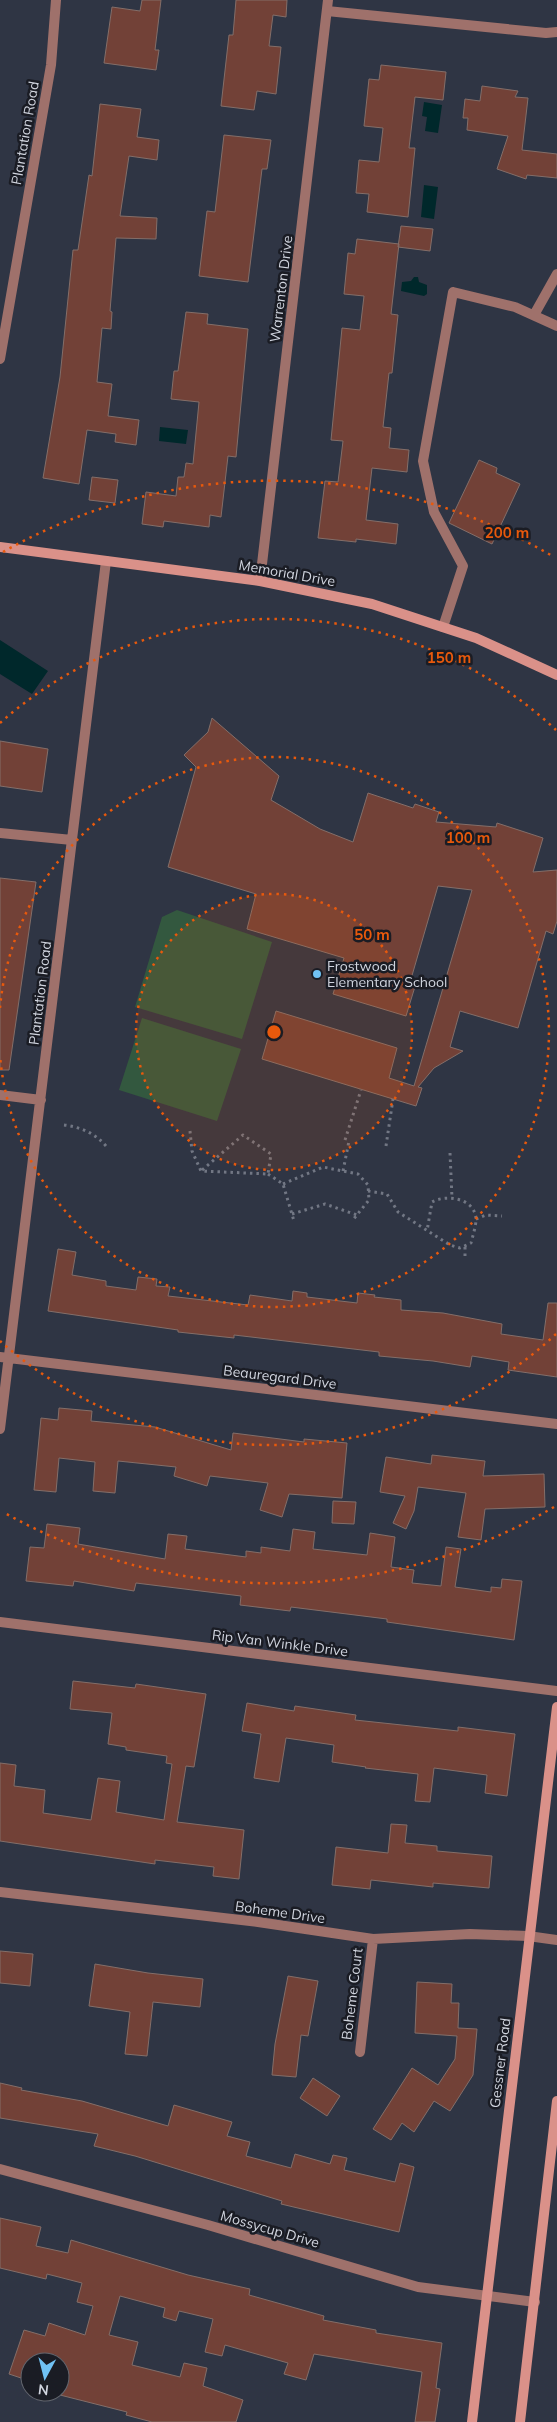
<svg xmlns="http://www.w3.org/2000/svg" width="557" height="2422" font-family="Mulish,sans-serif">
<rect width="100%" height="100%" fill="#2f3544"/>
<path fill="#33583f" d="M 177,910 L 272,942 L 242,1039 L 135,1007 L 162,917 Z
M 142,1018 L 241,1049 L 217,1121 L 119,1090 Z"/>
<path fill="#00282b" d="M 424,102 L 442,105 L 438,133 L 425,131 L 427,117 L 422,116 Z
M 424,185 L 438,187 L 434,219 L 421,217 Z
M 414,277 L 418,277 L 419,282 L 427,285 L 427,294 L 424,296 L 401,291 L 402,282 L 411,281 Z
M 160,427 L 188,430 L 186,444 L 159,441 Z
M 0,640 L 48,671 L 32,694 L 0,674 Z"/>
<path fill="#724137" stroke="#836e69" d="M 142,0 L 161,0 L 155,50 L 159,50 L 156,70 L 104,63 L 112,7 L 140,11 Z
M 236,0 L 287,0 L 286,17 L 273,15 L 269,46 L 281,47 L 276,94 L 257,91 L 254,110 L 221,106 L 229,35 L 233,35 Z
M 381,65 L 446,72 L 443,100 L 415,97 L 409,148 L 415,148 L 408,217 L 367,212 L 369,194 L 356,193 L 359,160 L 379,162 L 383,128 L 364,126 L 369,79 L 379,80 Z
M 482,86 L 518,91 L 515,97 L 528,98 L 522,150 L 557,154 L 557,178 L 527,175 L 526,179 L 497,169 L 508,136 L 467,130 L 468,118 L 463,118 L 465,99 L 480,101 Z
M 100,104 L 141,109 L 137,137 L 159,140 L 157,160 L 129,156 L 120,216 L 157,218 L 156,239 L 116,238 L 110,311 L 112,312 L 111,329 L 102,328 L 97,382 L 112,384 L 108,416 L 139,420 L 136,445 L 115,442 L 116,434 L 87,430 L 79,484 L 43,478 L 60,377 L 73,250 L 78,250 L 89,175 L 92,176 Z
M 224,135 L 271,140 L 267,169 L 262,169 L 248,282 L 199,276 L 207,211 L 215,212 Z
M 401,226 L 433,229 L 430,251 L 398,247 Z
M 357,239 L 399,244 L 391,314 L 398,315 L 392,373 L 389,373 L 383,427 L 391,428 L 389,448 L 409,450 L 407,472 L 372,468 L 366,520 L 398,524 L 396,544 L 356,539 L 356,542 L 318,538 L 325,481 L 338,482 L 343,441 L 331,440 L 342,328 L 360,330 L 364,296 L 344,294 L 348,253 L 355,254 Z
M 186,312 L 208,314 L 207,324 L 248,329 L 236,457 L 228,456 L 221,517 L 210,515 L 209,527 L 164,521 L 163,527 L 142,524 L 146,492 L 176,496 L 178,477 L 184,477 L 186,463 L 193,464 L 199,402 L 171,399 L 174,371 L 178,371 Z
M 479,460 L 497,468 L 496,473 L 520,484 L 492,544 L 449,523 Z
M 92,477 L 118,480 L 115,503 L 89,500 Z
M 212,718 L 279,776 L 271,800 L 320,829 L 353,842 L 368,793 L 413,808 L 415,804 L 439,812 L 436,822 L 496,827 L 497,823 L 543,838 L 533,872 L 557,870 L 557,921 L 553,934 L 546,931 L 518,1028 L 460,1011 L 450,1047 L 463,1051 L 434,1068 L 418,1087 L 422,1088 L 416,1106 L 262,1059 L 276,1011 L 397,1048 L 389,1078 L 414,1086 L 472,890 L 438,886 L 411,979 L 417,980 L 406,1016 L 333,994 L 344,958 L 247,929 L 256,894 L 168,867 L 196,767 L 184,755 L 208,732 Z
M 0,741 L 48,749 L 42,792 L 0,786 Z
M 0,878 L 36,882 L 9,1070 L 0,1070 Z
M 58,1249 L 76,1252 L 72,1275 L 106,1281 L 106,1286 L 136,1290 L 138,1277 L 157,1279 L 156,1286 L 170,1287 L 168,1296 L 248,1305 L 250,1295 L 292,1301 L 293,1291 L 307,1293 L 307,1297 L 357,1303 L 358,1293 L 375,1295 L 374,1297 L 401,1300 L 401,1310 L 443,1313 L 502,1324 L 501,1334 L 543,1340 L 548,1303 L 557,1303 L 557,1377 L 508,1370 L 509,1362 L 472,1356 L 470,1367 L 433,1361 L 379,1356 L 379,1352 L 234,1335 L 234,1338 L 178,1332 L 178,1330 L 48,1311 Z
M 59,1408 L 92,1411 L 91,1421 L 155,1427 L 231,1450 L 233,1433 L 304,1442 L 304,1439 L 347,1443 L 342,1498 L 289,1494 L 282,1517 L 260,1510 L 268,1483 L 210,1476 L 207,1486 L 174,1476 L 176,1467 L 118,1461 L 115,1493 L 93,1491 L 95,1462 L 59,1458 L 56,1492 L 34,1490 L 41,1418 L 58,1420 Z
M 432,1455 L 485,1461 L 483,1476 L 544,1474 L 545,1507 L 485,1509 L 481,1540 L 458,1537 L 466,1493 L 418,1487 L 414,1511 L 406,1529 L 393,1523 L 405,1496 L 380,1492 L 386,1457 L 431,1464 Z
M 333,1501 L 356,1502 L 354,1524 L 332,1523 Z
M 47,1524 L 80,1528 L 78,1544 L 165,1559 L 168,1534 L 187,1536 L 185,1549 L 246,1557 L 246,1551 L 261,1553 L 261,1547 L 290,1551 L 293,1529 L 315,1532 L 313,1549 L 367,1555 L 370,1533 L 395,1537 L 391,1567 L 414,1570 L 412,1583 L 441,1586 L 446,1547 L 461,1549 L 455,1587 L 491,1592 L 491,1587 L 501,1588 L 502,1579 L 522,1581 L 514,1640 L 387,1622 L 387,1619 L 291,1607 L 290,1611 L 240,1605 L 241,1596 L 136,1583 L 134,1591 L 74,1581 L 73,1586 L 26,1581 L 30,1547 L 44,1548 Z
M 73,1681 L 135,1688 L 136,1684 L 206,1694 L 194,1767 L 186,1766 L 177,1822 L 244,1830 L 239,1879 L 213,1876 L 214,1867 L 155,1860 L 155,1864 L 0,1841 L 0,1763 L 16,1765 L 14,1786 L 45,1790 L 43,1813 L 91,1820 L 98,1778 L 120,1781 L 116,1812 L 164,1820 L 172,1764 L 166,1763 L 167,1756 L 126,1750 L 126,1747 L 108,1744 L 112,1713 L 70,1709 Z
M 247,1703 L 294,1711 L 295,1706 L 356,1715 L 355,1720 L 458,1731 L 458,1727 L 515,1734 L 507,1796 L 485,1793 L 487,1775 L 434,1768 L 430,1802 L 415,1801 L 418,1774 L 365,1768 L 366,1767 L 332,1762 L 334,1745 L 286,1738 L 279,1782 L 254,1778 L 261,1734 L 242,1731 Z
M 391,1824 L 407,1825 L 405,1843 L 437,1846 L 437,1851 L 492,1856 L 489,1888 L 433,1883 L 433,1887 L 371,1880 L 370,1889 L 332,1885 L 336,1847 L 388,1853 Z
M 0,1951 L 33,1954 L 30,1986 L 0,1983 Z
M 95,1964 L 148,1973 L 203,1979 L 200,2007 L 153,2002 L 147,2056 L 125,2054 L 130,2012 L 89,2006 Z
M 288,1976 L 318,1981 L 308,2036 L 301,2035 L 296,2077 L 272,2075 L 275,2044 Z
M 417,1982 L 452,1984 L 451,2003 L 459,2003 L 458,2028 L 477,2029 L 473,2075 L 450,2111 L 434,2101 L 414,2132 L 402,2123 L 391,2140 L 373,2129 L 412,2068 L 438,2085 L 455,2059 L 457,2036 L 415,2033 Z
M 313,2078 L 340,2096 L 327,2116 L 300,2098 Z
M 0,2083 L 22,2088 L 21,2090 L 82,2101 L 168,2126 L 174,2105 L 232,2122 L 227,2136 L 250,2142 L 246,2156 L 291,2168 L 295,2154 L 330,2164 L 333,2155 L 347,2158 L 344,2170 L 395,2182 L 400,2163 L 414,2167 L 399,2232 L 281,2204 L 282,2201 L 135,2156 L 94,2146 L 98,2134 L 0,2118 Z
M 0,2218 L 41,2227 L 36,2246 L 68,2253 L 71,2240 L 188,2275 L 250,2289 L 249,2295 L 324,2316 L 323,2320 L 376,2330 L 376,2333 L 442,2343 L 436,2388 L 440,2389 L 435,2422 L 415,2422 L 422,2372 L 314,2354 L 306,2380 L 284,2374 L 288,2363 L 225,2345 L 222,2356 L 205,2352 L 213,2319 L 179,2311 L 176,2321 L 163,2317 L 165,2308 L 120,2296 L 109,2335 L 138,2342 L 132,2365 L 180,2377 L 184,2363 L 207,2368 L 203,2386 L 243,2400 L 236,2422 L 152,2422 L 126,2415 L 127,2412 L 60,2395 L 60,2362 L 30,2362 L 30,2381 L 9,2374 L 24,2330 L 45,2336 L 49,2323 L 85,2335 L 93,2306 L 77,2302 L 82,2283 L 47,2274 L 46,2279 L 0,2268 Z"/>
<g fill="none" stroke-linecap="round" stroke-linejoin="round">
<path stroke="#727784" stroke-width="3" stroke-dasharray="2.5 4" stroke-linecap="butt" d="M 64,1125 C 80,1127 95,1133 106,1146
M 190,1131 L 192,1151 L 201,1171 L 268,1174 L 271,1154 L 243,1135 L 201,1171
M 345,1140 L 361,1090
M 386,1146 L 393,1099
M 450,1153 L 452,1198
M 343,1171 L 349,1141
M 268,1174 L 283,1184 L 294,1221
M 283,1184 L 323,1167 L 358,1174 L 368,1185 L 369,1200 L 352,1221
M 368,1191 L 387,1194 L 398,1212 L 450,1245 L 460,1248 L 471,1243 C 473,1235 476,1226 476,1219 C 475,1198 446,1194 432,1202 L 427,1231
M 292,1214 L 325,1204 L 357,1215
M 476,1219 L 486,1215 L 502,1216
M 465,1256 L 465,1245"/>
<path stroke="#9f716b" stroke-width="10" d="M 534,315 L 557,274
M 443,627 L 463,566 L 434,512 L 423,461 L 453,292 L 515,307 L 557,326"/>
<path stroke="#9f716b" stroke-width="10" d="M 327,11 L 546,33 L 557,32
M 0,359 L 51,65 L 56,0
M 260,581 L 328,0
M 0,833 L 72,840
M 0,1095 L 41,1100
M 0,1357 L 557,1424
M 0,1429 L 106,561
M 0,1622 L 557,1691
M 0,1892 L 258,1922 L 373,1939 L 470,1934 L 528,1936 L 557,1940
M 360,2052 L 373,1939
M 0,2169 L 208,2225 L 418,2287 L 535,2302"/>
<path stroke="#da9189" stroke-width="10" d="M 0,547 L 260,581 L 372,604 L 476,638 L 557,675
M 472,2422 L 557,1707
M 520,2422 L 557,2101"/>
</g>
<circle cx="274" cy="1032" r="138" fill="#e8590c" fill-opacity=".12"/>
<g fill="none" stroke="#e8590c" stroke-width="2.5" stroke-dasharray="2.5 5">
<circle cx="274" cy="1032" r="138"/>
<path d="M0 1008A275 275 0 1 1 0 1056"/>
<path d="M556 1334A413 413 0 0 1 0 1341M0 723A413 413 0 0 1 556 730"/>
<path d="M554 1507A551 551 0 0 1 3 1512M3 552A551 551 0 0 1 554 557"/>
</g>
<circle fill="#70c2f4" stroke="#1a1c24" stroke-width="2" cx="317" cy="974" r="5"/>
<g text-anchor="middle" stroke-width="5" stroke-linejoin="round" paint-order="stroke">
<g font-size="14" fill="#d0d4de" stroke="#1a1c24">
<text transform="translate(25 133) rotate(-80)" y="5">Plantation Road</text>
<text transform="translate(281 289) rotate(-83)" y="5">Warrenton Drive</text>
<text transform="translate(287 573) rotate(10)" y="5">Memorial Drive</text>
<text transform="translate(40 993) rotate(-83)" y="5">Plantation Road</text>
<text transform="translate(280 1377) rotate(7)" y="5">Beauregard Drive</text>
<text transform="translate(280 1643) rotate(7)" y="5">Rip Van Winkle Drive</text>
<text transform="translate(280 1912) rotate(8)" y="5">Boheme Drive</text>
<text transform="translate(352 1994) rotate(-83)" y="5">Boheme Court</text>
<text transform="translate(500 2063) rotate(-83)" y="5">Gessner Road</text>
<text transform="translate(270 2229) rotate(16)" y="5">Mossycup Drive</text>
</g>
<g font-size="14" fill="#d0d4de" stroke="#1a1c24" text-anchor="start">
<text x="327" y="971">Frostwood<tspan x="327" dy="16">Elementary School</tspan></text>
</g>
</g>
<circle cx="274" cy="1032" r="8" fill="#e8590c" stroke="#1a1c24" stroke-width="2.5"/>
<g font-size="15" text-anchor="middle" font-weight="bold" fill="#e8590c" stroke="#1a1c24" stroke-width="5" stroke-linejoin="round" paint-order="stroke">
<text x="507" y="538">200 m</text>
<text x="449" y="663">150 m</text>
<text x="468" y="843">100 m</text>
<text x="372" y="940">50 m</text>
</g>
<g transform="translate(45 2377) rotate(187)"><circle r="24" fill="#1a1c24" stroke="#63666e"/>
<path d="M0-4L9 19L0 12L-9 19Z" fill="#70c2f4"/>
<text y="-8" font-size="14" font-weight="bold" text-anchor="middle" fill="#d0d4de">N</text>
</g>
</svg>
